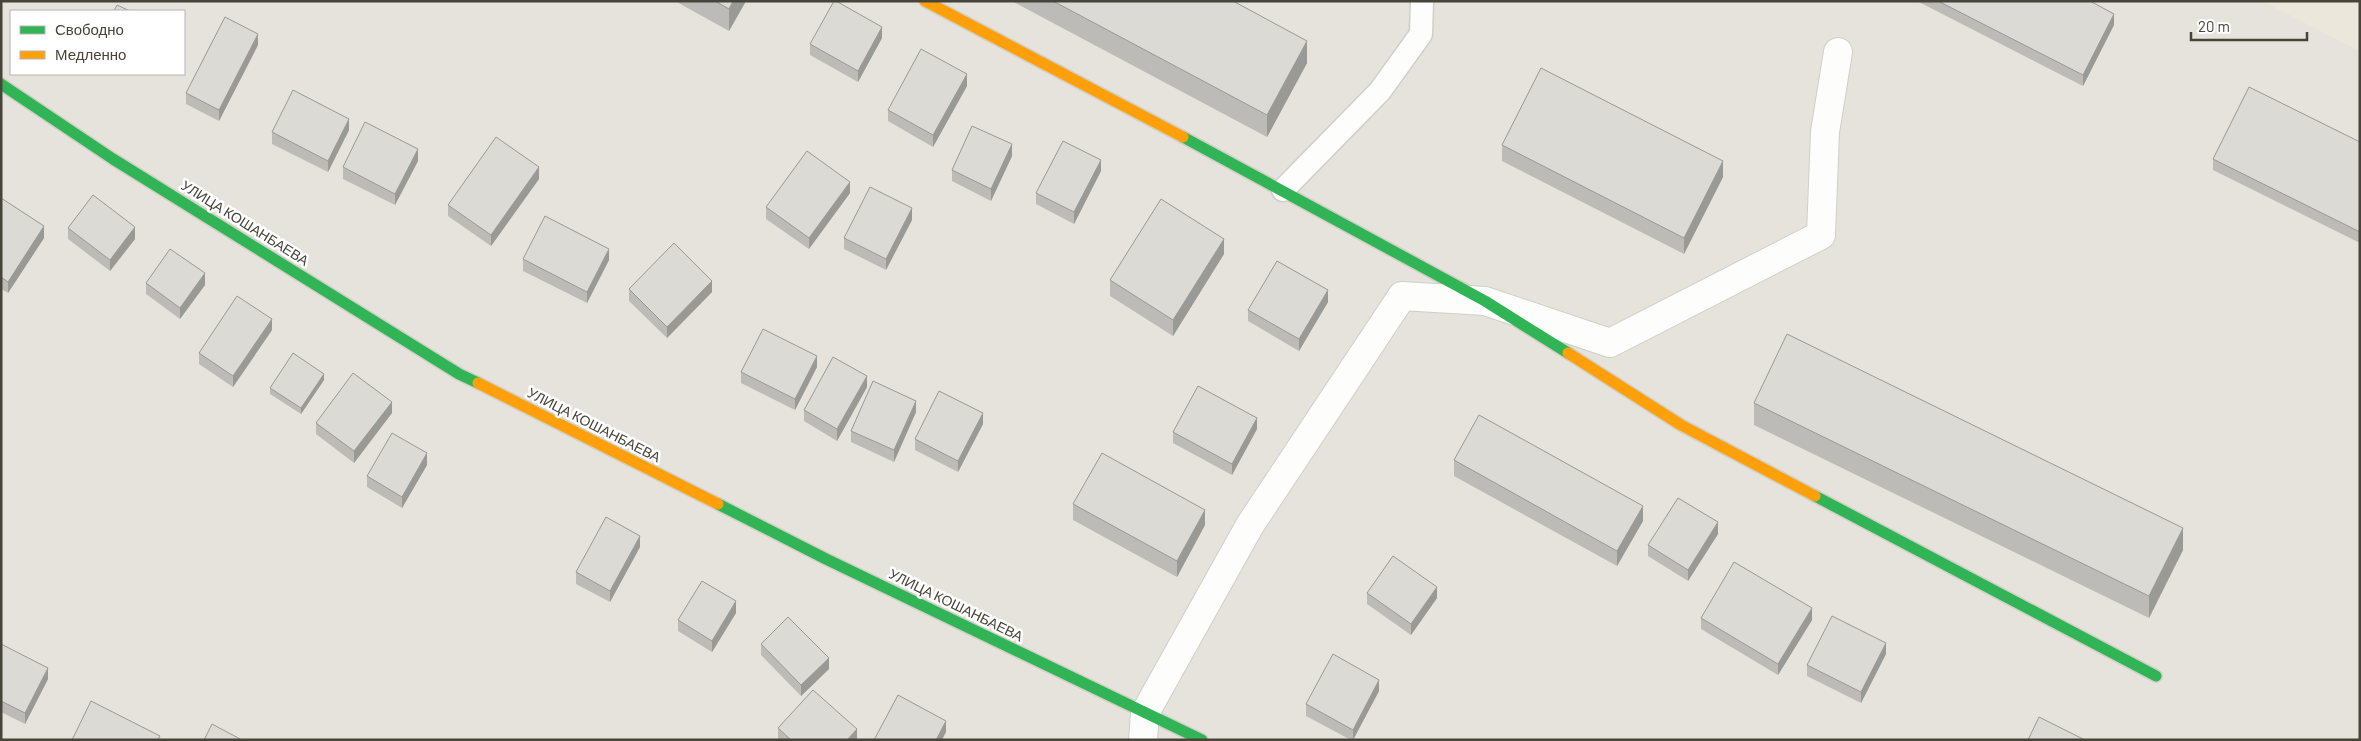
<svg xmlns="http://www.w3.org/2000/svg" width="2361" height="741" font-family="Barlow,sans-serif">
<rect width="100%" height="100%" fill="#f1f1ed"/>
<path fill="#e5e3db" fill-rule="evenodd" d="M 1,1 L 2360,1 L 2360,740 L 1,740 ZM 11,11 L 184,11 L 184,74 L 11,74 Z"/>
<path fill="#ebe7db" d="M 2262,1 L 2360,1 L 2360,51 Z"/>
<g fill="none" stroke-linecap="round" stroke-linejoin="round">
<g stroke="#cfcfca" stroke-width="25">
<path id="lane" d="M 1283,190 L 1380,91 L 1421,34 L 1422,1"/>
</g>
<g stroke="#cfcfca" stroke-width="30">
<path id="street" d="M 1143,740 L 1145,713 L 1250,525 L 1402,296 L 1485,301 L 1610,343 L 1821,235 L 1825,132 L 1838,52"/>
</g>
<g stroke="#d1d0c6" stroke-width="14">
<path id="fast" d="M 1,84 L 113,159 L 459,374 L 478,383
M 1183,137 L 1485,301 L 1568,353
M 1815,496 L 2156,676
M 718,504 L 826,559 L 1202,740"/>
</g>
<g stroke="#d1d0c6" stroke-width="14">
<path id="slow" d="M 925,1 L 1183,137
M 1568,353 L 1681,425 L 1815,496
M 478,383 L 718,504"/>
</g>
<use href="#lane" stroke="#fdfdfc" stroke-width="22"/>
<use href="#street" stroke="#fdfdfc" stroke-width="28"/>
<use href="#fast" stroke="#30b455" stroke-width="11"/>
<use href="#slow" stroke="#ff9f0a" stroke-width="11"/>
</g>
<path fill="#bcbbb7" d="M 675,1 L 746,1 L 729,31 Z
M 1012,1 L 1233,1 L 1307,63 L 1267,137 Z
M 1917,1 L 2090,1 L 2114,25 L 2083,86 Z
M 882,38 L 858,82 L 810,55 L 810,44 Z
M 258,45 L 219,121 L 186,104 L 186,93 Z
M 967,86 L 933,147 L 888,121 L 888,110 Z
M 349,130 L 328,172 L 272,144 L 272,132 Z
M 2360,142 L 2360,243 L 2213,170 L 2213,159 Z
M 1502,145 L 1723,177 L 1684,254 L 1502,161 Z
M 1012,156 L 991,201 L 952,181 L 952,170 Z
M 418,161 L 395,205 L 343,179 L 343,167 Z
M 1101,171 L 1074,224 L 1036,204 L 1036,193 Z
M 539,179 L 491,246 L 448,216 L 448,205 Z
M 850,193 L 809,249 L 766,219 L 766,207 Z
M 1,198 L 44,238 L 8,293 L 1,289 Z
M 912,220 L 886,270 L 844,249 L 844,238 Z
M 68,228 L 135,239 L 110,271 L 68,239 Z
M 1224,254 L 1173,336 L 1110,296 L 1110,280 Z
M 523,259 L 609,260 L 587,303 L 523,271 Z
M 146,283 L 205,285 L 180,319 L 146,294 Z
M 629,289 L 712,292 L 667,338 L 629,301 Z
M 1328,302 L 1299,351 L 1248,321 L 1248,310 Z
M 272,330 L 233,387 L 199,364 L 199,353 Z
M 817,367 L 795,410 L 741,383 L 741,372 Z
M 324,380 L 301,414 L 270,394 L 270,388 Z
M 867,387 L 837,441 L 804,421 L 804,410 Z
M 1754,403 L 2183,550 L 2149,618 L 1754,425 Z
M 916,412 L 894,462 L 851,442 L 851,431 Z
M 392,413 L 354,463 L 316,434 L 316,423 Z
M 983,424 L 958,472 L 915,450 L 915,439 Z
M 1257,429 L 1232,475 L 1173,443 L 1173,432 Z
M 1454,460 L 1643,521 L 1617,566 L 1454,476 Z
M 427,465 L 402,508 L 367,487 L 367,476 Z
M 1073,504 L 1205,525 L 1177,577 L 1073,520 Z
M 1718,534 L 1688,581 L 1648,556 L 1648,545 Z
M 640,547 L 610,602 L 576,584 L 576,572 Z
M 1367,593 L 1437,598 L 1411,635 L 1367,604 Z
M 736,613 L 712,652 L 678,631 L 678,620 Z
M 1701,618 L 1812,620 L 1778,675 L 1701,629 Z
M 1,644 L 48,679 L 25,724 L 1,712 Z
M 761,644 L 829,669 L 801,696 L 761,655 Z
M 1886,654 L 1861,703 L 1807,676 L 1807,665 Z
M 1379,691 L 1353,740 L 1351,740 L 1306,716 L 1306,704 Z
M 778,728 L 857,740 L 778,740 Z"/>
<path fill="#999995" d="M 733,1 L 746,1 L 729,31 L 729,9 Z
M 2114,14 L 2114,25 L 2083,86 L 2083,75 Z
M 882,27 L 882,38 L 858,82 L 858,71 Z
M 258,34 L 258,45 L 219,121 L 219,110 Z
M 1307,41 L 1307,63 L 1267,137 L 1267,115 Z
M 967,74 L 967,86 L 933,147 L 933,135 Z
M 349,119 L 349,130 L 328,172 L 328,161 Z
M 1012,144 L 1012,156 L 991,201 L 991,189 Z
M 418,149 L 418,161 L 395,205 L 395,194 Z
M 1101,160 L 1101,171 L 1074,224 L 1074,212 Z
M 1723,161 L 1723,177 L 1684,254 L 1684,238 Z
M 539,167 L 539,179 L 491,246 L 491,235 Z
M 850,182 L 850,193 L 809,249 L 809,238 Z
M 912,208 L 912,220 L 886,270 L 886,259 Z
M 44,226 L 44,238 L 8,293 L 8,282 Z
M 135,227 L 135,239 L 110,271 L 110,260 Z
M 1224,239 L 1224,254 L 1173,336 L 1173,320 Z
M 609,249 L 609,260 L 587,303 L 587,292 Z
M 205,273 L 205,285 L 180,319 L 180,308 Z
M 712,281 L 712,292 L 667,338 L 667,327 Z
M 1328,290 L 1328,302 L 1299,351 L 1299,339 Z
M 272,319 L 272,330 L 233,387 L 233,376 Z
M 817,356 L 817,367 L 795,410 L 795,399 Z
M 324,374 L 324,380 L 301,414 L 301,408 Z
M 867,376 L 867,387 L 837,441 L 837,429 Z
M 916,401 L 916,412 L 894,462 L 894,450 Z
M 392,402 L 392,413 L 354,463 L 354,451 Z
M 983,413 L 983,424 L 958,472 L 958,461 Z
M 1257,418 L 1257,429 L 1232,475 L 1232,464 Z
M 427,453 L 427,465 L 402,508 L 402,497 Z
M 1643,506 L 1643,521 L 1617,566 L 1617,551 Z
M 1205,510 L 1205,525 L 1177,577 L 1177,561 Z
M 1718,522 L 1718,534 L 1688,581 L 1688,570 Z
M 2183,528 L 2183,550 L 2149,618 L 2149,596 Z
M 640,536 L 640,547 L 610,602 L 610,591 Z
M 1437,587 L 1437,598 L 1411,635 L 1411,624 Z
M 736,601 L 736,613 L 712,652 L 712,641 Z
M 1812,608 L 1812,620 L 1778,675 L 1778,664 Z
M 1886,643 L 1886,654 L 1861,703 L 1861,692 Z
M 829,658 L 829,669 L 801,696 L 801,685 Z
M 48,668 L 48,679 L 25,724 L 25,713 Z
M 1379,680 L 1379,691 L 1353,740 L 1353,730 Z
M 946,721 L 946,732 L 942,740 L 936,740 Z
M 857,729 L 857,740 L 847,740 Z"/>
<path fill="#dbdad5" stroke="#999995" d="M 715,1 L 733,1 L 729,9 Z
M 834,1 L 836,1 L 882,27 L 858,71 L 810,44 Z
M 1053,1 L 1233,1 L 1307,41 L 1267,115 Z
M 1938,1 L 2090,1 L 2114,14 L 2083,75 Z
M 117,5 L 130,11 L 114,11 Z
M 225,17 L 258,34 L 219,110 L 186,93 Z
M 921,49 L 967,74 L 933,135 L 888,110 Z
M 1541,68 L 1723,161 L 1684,238 L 1502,145 Z
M 2249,87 L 2360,142 L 2360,232 L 2213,159 Z
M 293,90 L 349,119 L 328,161 L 272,132 Z
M 365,122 L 418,149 L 395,194 L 343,167 Z
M 972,126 L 1012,144 L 991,189 L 952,170 Z
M 496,137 L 539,167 L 491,235 L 448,205 Z
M 1063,141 L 1101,160 L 1074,212 L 1036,193 Z
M 807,151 L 850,182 L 809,238 L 766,207 Z
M 870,187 L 912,208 L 886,259 L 844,238 Z
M 93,195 L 135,227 L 110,260 L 68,228 Z
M 1,198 L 44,226 L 8,282 L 1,277 Z
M 1161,199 L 1224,239 L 1173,320 L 1110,280 Z
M 545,216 L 609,249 L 587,292 L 523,259 Z
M 674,243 L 712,281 L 667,327 L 629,289 Z
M 170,249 L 205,273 L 180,308 L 146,283 Z
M 1277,261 L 1328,290 L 1299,339 L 1248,310 Z
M 237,296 L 272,319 L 233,376 L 199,353 Z
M 763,329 L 817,356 L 795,399 L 741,372 Z
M 1787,334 L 2183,528 L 2149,596 L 1754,403 Z
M 293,353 L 324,374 L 301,408 L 270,388 Z
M 833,357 L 867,376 L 837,429 L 804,410 Z
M 353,373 L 392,402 L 354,451 L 316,423 Z
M 873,381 L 916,401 L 894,450 L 851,431 Z
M 1198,386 L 1257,418 L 1232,464 L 1173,432 Z
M 939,391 L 983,413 L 958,461 L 915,439 Z
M 1479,415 L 1643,506 L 1617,551 L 1454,460 Z
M 392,433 L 427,453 L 402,497 L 367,476 Z
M 1102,453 L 1205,510 L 1177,561 L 1073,504 Z
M 1678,498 L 1718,522 L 1688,570 L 1648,545 Z
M 606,517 L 640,536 L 610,591 L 576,572 Z
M 1393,556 L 1437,587 L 1411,624 L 1367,593 Z
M 1734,562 L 1812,608 L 1778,664 L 1701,618 Z
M 702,581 L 736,601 L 712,641 L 678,620 Z
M 1832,616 L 1886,643 L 1861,692 L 1807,665 Z
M 788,617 L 829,658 L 801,685 L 761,644 Z
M 1,644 L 48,668 L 25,713 L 1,701 Z
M 1333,654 L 1379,680 L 1353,730 L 1306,704 Z
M 813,690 L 857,729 L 847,740 L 791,740 L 778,728 Z
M 898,695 L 946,721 L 936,740 L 874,740 Z
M 91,701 L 160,736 L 158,740 L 72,740 Z
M 2039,717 L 2085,740 L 2028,740 Z
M 212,724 L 242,740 L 204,740 Z"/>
<g text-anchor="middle" stroke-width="5" stroke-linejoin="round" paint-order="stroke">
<g font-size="14" fill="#474439" stroke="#fff">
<text transform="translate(245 223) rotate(32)" y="5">УЛИЦА КОШАНБАЕВА</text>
<text transform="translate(594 425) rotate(27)" y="5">УЛИЦА КОШАНБАЕВА</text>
<text transform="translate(956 605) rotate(26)" y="5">УЛИЦА КОШАНБАЕВА</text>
</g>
</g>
<rect width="2361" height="741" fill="none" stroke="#474439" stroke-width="5"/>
<rect x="10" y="10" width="175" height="65" fill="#ffffff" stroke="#b5b4b0"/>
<rect x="20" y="26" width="25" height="8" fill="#30b455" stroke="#b5b4b0"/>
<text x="55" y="35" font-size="15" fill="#474439">Свободно</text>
<rect x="20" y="51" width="25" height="8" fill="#ff9f0a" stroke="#b5b4b0"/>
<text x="55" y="60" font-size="15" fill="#474439">Медленно</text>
<path d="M2191 32v8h116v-8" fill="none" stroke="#474439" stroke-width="2.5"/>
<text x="2198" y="32" font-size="15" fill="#474439" stroke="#ffffff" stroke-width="4" paint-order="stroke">20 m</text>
</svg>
